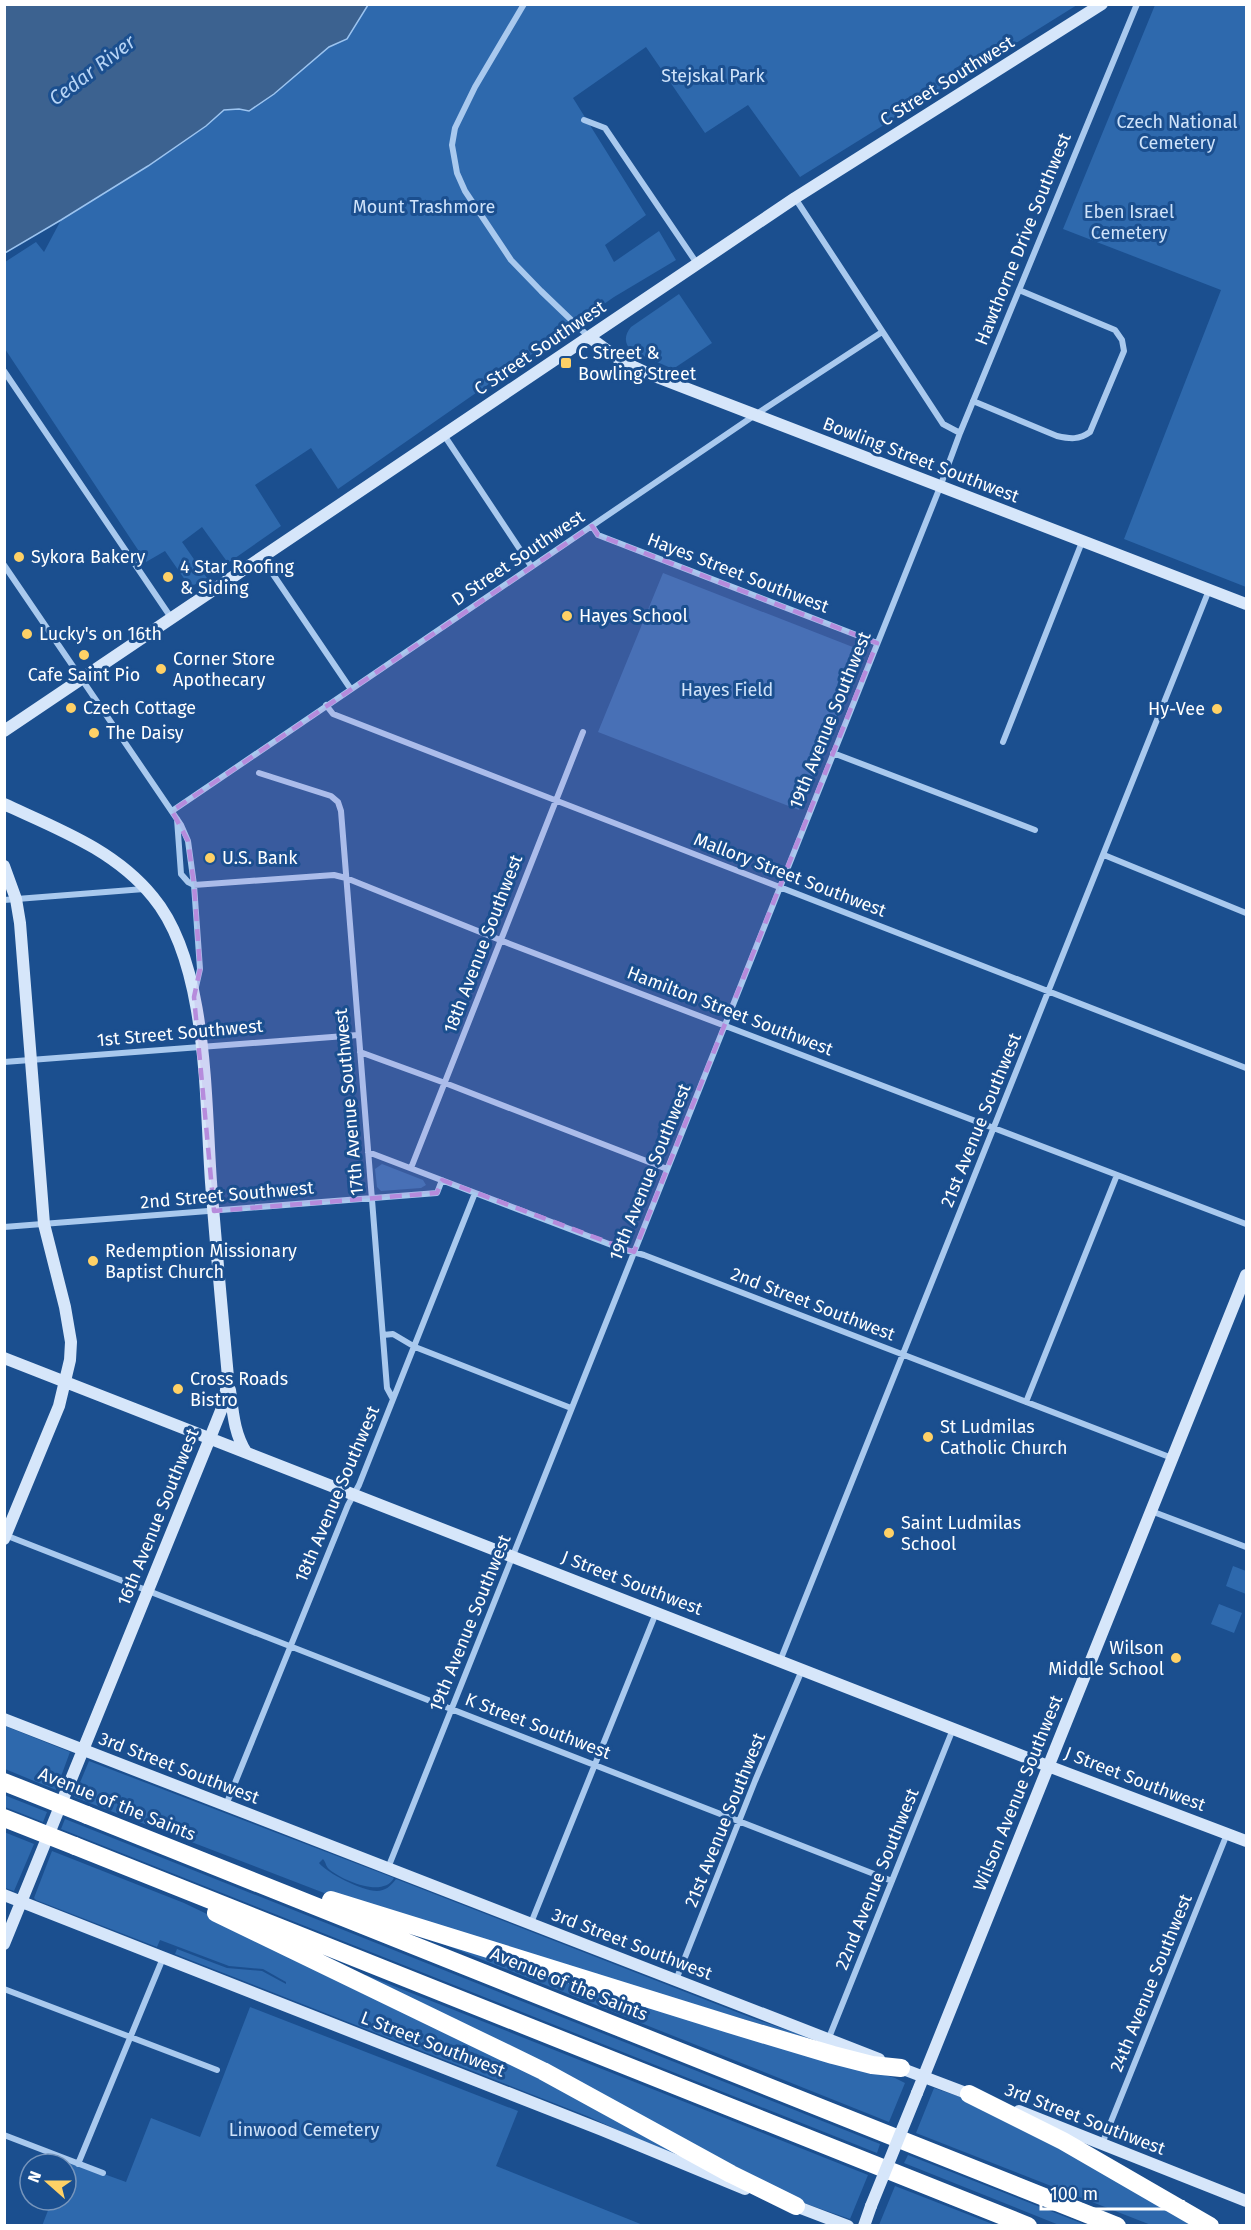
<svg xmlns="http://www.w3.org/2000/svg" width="1251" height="2230" font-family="'Fira Sans',sans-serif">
<rect width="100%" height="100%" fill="#1b4f8f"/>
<path fill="#2e69ad" d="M 368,5 L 1077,5 L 800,177 L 748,105 L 705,133 L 646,47 L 573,98 L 646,215 L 605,245 L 614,262 L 659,231 L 676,260 L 614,297 L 338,489 L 311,448 L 255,485 L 281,526 L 228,563 L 202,527 L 182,542 L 207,578 L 190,587 L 165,551 L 146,562 L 5,349 L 5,262 L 36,242 L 44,252 L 61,220 L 148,166 L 206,126 L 224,110 L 239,109 L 249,111 L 329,47 L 347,39 Z
M 1155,5 L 1246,5 L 1246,587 L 1124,539 L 1221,290 L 1063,229 Z
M 679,294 L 712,343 L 673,369 L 632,351 C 624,344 624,335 631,327 Z
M 663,573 L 863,651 L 799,810 L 598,732 Z
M 382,1164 L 423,1180 L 426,1185 L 421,1188 L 381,1191 L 377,1187 L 375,1169 Z
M 1233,1566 L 1246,1571 L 1246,1594 L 1226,1586 Z
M 1219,1604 L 1242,1613 L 1234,1633 L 1211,1624 Z
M 5,1726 L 70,1752 L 56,1790 L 5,1769 Z
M 89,1761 L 394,1878 C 383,1898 344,1881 330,1870 C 325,1866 327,1864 323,1859 L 319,1863 C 327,1873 362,1891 377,1891 C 385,1891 391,1886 396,1879 L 752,2018 L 827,2044 L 332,1896 L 74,1797 Z
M 4,1795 L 47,1812 L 43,1822 L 5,1807 Z
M 65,1819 L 880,2144 L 877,2153 L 61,1829 Z
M 4,1832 L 34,1844 L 14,1891 L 5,1888 Z
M 52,1851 L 184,1903 L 525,2066 L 718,2171 L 692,2164 L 587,2116 L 175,1954 L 177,1949 L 227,1968 L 262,1971 L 286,1984 L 286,1982 L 263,1969 L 229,1966 L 160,1940 L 157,1947 L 36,1900 L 34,1898 Z
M 428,1938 L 895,2078 L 905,2083 L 889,2122 Z
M 366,1975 L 868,2175 L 850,2219 L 798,2201 L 364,1976 Z
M 250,2007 L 518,2111 L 496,2166 L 643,2225 L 42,2226 L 52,2200 L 66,2200 L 68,2161 L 126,2182 L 151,2118 L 200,2137 Z
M 934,2088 L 972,2101 L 1202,2225 L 1151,2225 L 916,2133 Z
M 908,2155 L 1086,2225 L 1059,2225 L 904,2163 Z
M 895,2186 L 995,2225 L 879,2225 Z"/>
<path fill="#3c6290" stroke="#9cc4f0" stroke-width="1.5" d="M 5,4 L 368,4 L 368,5 L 347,39 L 329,47 L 274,94 L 249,111 L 239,109 L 224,110 L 206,126 L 148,166 L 61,220 L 5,253 Z"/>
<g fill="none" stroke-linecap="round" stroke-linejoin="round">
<path stroke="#a9c9ee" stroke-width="6" d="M 524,4 L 475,87 L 455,128 L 452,145 L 457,173 L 465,191 L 511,260 L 541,291 L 589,337
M 584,120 L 605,128 L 698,265
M 795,198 L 943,424 L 960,433
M 4,371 L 172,619
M 973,401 L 1057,436 C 1070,439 1079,440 1090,432 L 1124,351 L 1122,340 L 1115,330 L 1019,290
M 444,435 L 531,566
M 592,526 L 598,535 L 877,643
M 262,558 L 350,688
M 4,565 L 181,825 L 188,841 L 194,885 L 200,969 L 195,991
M 326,705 L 333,714 L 1246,1068
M 1003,742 L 1082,542
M 833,753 L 1035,830
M 259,773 L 331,796 L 338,802 L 341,811 L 387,1388 L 393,1399
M 172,811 L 755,415 L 882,332
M 177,819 L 181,874 L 188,882 L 194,885 L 334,875 L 346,878 L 510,944 L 1246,1224
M 1104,855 L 1246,913
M 4,900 L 144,889
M 360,1052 L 445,1083 L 667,1169
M 4,1062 L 358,1035
M 368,1152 L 622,1249 L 644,1255 L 1172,1458
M 411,1168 L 583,732
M 4,1227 L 437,1193 L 442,1180
M 383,1335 L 393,1334 L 415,1347 L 571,1408
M 1026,1402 L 1117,1175
M 1151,1511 L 1246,1547
M 5,1535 L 892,1881
M 780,1661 L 1209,590
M 226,1805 L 348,1505 L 359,1485 L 475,1193
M 388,1868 L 940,487 L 960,433 L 1137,4
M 531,1923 L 656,1613
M 676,1980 L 755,1781 L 802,1670
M 4,1989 L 217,2070
M 828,2040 L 953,1729
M 4,2135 L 103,2173
M 1102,2144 L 1227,1834
M 78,2164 L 163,1958"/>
<path stroke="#d6e6fa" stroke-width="12" d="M 589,337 L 623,362 L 649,374 L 1246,604
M 4,731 L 795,198 L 1102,4
M 4,804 C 58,829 115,850 153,897 C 208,963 205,1099 211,1182 C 216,1247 222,1312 228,1377 L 224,1403 L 210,1438 L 4,1944
M 4,866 L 16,899 L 20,923 L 44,1224 L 65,1307 L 71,1342 L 70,1360 L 59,1406 L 4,1539
M 4,1358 L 1048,1766 L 1246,1841
M 230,1390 C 233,1412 234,1433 246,1452
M 4,1719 L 879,2059
M 4,1895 L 602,2130 L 745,2189
M 895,2066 L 974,2096
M 917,2093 L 1246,1275
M 1019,2111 L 1246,2201
M 790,2204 L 848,2226
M 864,2226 L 871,2206"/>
<path stroke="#fff" stroke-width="18" d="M 87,1815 L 1117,2226
M 75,1846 L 1028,2226
M 331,1900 L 742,2028 L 833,2055 L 872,2065 L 901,2068
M 216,1913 L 543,2071 L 731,2174 L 796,2206
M 969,2094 L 1063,2141 L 1210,2226"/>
<path stroke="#d6e6fa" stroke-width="12" d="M 871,2206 L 917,2093"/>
<path stroke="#fff" stroke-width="18" d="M 4,1782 L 87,1815
M 4,1818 L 75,1846"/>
</g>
<path fill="#b68bdc" fill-opacity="0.2" stroke="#b68bdc" stroke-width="4.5" stroke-dasharray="12 8" stroke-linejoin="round" d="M 592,526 L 598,535 L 877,643 L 634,1252 L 442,1180 L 437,1193 L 214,1211 L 194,997 L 200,969 L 194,885 L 188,841 L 172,811 Z"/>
<g fill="#ffd166" stroke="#1b4f8f" stroke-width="2">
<rect x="560" y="357" width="12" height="12" rx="3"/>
<circle cx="19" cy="557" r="6"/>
<circle cx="168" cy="577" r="6"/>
<circle cx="567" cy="616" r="6"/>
<circle cx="27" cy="634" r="6"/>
<circle cx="84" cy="655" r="6"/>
<circle cx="161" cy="669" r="6"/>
<circle cx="71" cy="708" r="6"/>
<circle cx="1217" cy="709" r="6"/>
<circle cx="94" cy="733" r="6"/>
<circle cx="210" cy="858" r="6"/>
<circle cx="93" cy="1261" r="6"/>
<circle cx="178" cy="1389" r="6"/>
<circle cx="928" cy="1437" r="6"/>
<circle cx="889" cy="1533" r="6"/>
<circle cx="1176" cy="1658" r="6"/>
</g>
<g text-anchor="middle" stroke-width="6" stroke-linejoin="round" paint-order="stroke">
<g font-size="18" fill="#cfe3fa" stroke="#1b4f8f">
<text x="713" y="82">Stejskal Park</text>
<text x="1177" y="128">Czech National<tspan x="1177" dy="21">Cemetery</tspan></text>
<text x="424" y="213">Mount Trashmore</text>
<text x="1129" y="218">Eben Israel<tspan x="1129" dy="21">Cemetery</tspan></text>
<text x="727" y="696">Hayes Field</text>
<text x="304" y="2136">Linwood Cemetery</text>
</g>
<g font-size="18" fill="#fff" stroke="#1b4f8f">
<text transform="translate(947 81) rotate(-32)" y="6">C Street Southwest</text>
<text transform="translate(1023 239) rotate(-68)" y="6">Hawthorne Drive Southwest</text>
<text transform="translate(540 348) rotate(-34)" y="6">C Street Southwest</text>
<text transform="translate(921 460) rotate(21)" y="6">Bowling Street Southwest</text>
<text transform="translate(518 558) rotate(-34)" y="6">D Street Southwest</text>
<text transform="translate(738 573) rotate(21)" y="6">Hayes Street Southwest</text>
<text transform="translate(830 720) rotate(-68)" y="6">19th Avenue Southwest</text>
<text transform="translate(790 875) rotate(21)" y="6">Mallory Street Southwest</text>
<text transform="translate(483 944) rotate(-69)" y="6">18th Avenue Southwest</text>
<text transform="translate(730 1011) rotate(21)" y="6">Hamilton Street Southwest</text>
<text transform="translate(180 1033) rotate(-5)" y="6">1st Street Southwest</text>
<text transform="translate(349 1102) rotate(-95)" y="6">17th Avenue Southwest</text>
<text transform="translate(981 1120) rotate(-68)" y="6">21st Avenue Southwest</text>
<text transform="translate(650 1172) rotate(-68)" y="6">19th Avenue Southwest</text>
<text transform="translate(227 1195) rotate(-5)" y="6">2nd Street Southwest</text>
<text transform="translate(813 1304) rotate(21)" y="6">2nd Street Southwest</text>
<text transform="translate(337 1494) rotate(-67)" y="6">18th Avenue Southwest</text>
<text transform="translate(158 1517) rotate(-68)" y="6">16th Avenue Southwest</text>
<text transform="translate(632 1583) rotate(21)" y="6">J Street Southwest</text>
<text transform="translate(470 1623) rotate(-68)" y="6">19th Avenue Southwest</text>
<text transform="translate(538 1726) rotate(21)" y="6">K Street Southwest</text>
<text transform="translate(179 1768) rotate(21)" y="6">3rd Street Southwest</text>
<text transform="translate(1135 1779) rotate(21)" y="6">J Street Southwest</text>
<text transform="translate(1018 1793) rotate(-68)" y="6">Wilson Avenue Southwest</text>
<text transform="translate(117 1804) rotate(22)" y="6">Avenue of the Saints</text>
<text transform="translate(725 1820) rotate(-68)" y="6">21st Avenue Southwest</text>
<text transform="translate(877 1879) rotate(-68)" y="6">22nd Avenue Southwest</text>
<text transform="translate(632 1944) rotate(21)" y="6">3rd Street Southwest</text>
<text transform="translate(1151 1983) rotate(-68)" y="6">24th Avenue Southwest</text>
<text transform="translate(569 1984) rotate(22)" y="6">Avenue of the Saints</text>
<text transform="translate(433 2044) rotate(21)" y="6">L Street Southwest</text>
<text transform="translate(1085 2119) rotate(21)" y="6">3rd Street Southwest</text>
</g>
<g font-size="18" fill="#fff" stroke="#1b4f8f" text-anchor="start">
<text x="578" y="359">C Street &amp;<tspan x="578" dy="21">Bowling Street</tspan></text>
<text x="31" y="563">Sykora Bakery</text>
<text x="180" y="573">4 Star Roofing<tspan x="180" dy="21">&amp; Siding</tspan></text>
<text x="579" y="622">Hayes School</text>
<text x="39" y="640">Lucky's on 16th</text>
<text x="173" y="665">Corner Store<tspan x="173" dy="21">Apothecary</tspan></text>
<text x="84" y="681" text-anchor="middle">Cafe Saint Pio</text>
<text x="83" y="714">Czech Cottage</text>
<text x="1205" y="715" text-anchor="end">Hy-Vee</text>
<text x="106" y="739">The Daisy</text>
<text x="222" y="864">U.S. Bank</text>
<text x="105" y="1257">Redemption Missionary<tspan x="105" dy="21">Baptist Church</tspan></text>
<text x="190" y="1385">Cross Roads<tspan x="190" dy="21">Bistro</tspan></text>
<text x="940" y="1433">St Ludmilas<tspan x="940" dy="21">Catholic Church</tspan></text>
<text x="901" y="1529">Saint Ludmilas<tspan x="901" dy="21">School</tspan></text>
<text x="1164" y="1654" text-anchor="end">Wilson<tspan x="1164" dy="21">Middle School</tspan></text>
</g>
<g font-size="20" font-style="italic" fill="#b5d3f5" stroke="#1b4f8f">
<text transform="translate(92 70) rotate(-37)" y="7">Cedar River</text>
</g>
</g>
<rect width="1251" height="2230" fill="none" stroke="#ffffff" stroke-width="12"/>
<g transform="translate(48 2182) rotate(291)"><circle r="28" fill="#1b4f8f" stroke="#7695bc" stroke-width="1.5"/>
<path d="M0-4.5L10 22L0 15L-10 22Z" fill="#ffd166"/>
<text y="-9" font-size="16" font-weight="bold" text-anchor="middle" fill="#ffffff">N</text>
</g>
<path d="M1041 2200v9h142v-9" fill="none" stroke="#ffffff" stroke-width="3"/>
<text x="1050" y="2200" font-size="18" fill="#ffffff" stroke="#1b4f8f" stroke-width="4.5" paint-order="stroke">100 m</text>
</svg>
